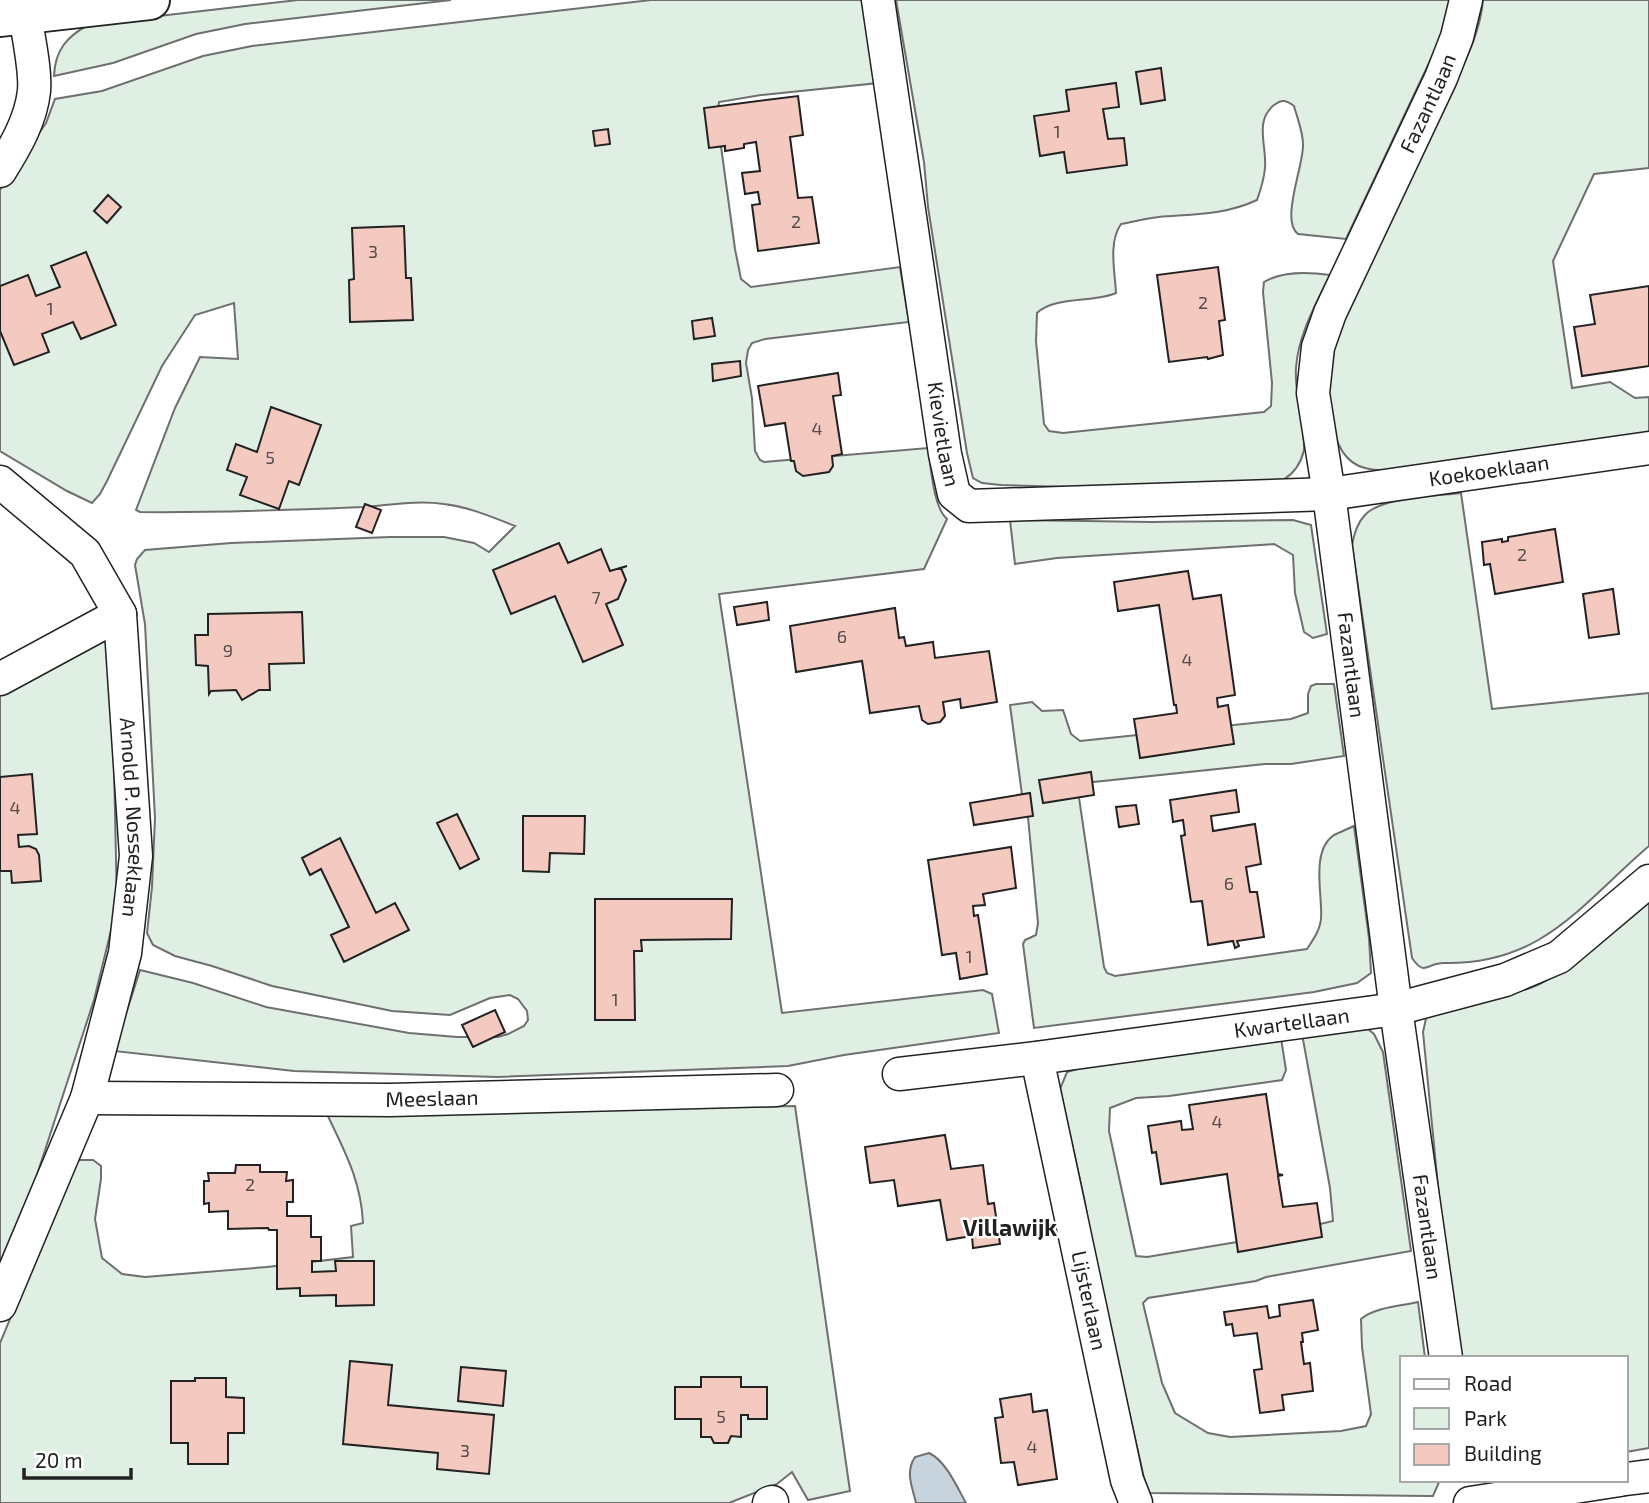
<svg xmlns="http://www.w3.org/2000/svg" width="1649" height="1503" font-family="'Exo 2',sans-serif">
<rect width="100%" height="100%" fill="#fff"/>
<path fill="#e0efe3" stroke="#6f6f6f" stroke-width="2" d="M 298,0 L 451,0 L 245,24 L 196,34 L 113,63 L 54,76 C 55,50 67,36 90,24 Z
M 651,0 L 864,0 L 878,83 L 761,95 L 719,102 L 717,117 L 735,249 L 741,279 L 751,287 L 900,267 L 909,322 L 765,339 L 752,343 L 748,350 L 746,363 L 752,398 L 755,451 L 760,460 L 764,462 L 928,448 C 931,466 933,507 947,519 L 924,569 L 719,594 L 782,1013 L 983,990 L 992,994 L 999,1033 L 844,1055 L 788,1066 L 498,1077 L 294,1071 L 114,1051 L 140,970 L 193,983 L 266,1007 L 409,1033 L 457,1037 L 498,1037 L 508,1034 L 524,1026 L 528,1020 L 527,1011 L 518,999 L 510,995 L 490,998 L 450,1015 L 392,1011 L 272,986 L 212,966 L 175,956 L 153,945 L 147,933 L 152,887 L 155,818 L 145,624 L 135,565 L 137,559 L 145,550 L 231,543 L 390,537 L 444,537 L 474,543 L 489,552 L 515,526 C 492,517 469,507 444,504 C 417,500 391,505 364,507 C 290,510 215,513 140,512 L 136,510 L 175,408 L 200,357 L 238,359 L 234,303 L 195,315 L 162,366 L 107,481 L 100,494 L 92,503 L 67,491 L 0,451 L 0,190 L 46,123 L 55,99 L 102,91 L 203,56 L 252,46 Z
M 896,0 L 1451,0 L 1446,27 L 1346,239 L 1298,234 C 1280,221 1304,165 1303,144 C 1303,132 1297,117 1294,106 C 1286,100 1282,99 1274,105 C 1254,121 1267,146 1265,168 C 1264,179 1261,189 1257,200 C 1225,215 1194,214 1159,217 C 1147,218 1134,222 1121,224 C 1108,243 1115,271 1116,293 C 1094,303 1054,296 1037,313 L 1036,341 L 1044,424 L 1049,431 L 1063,433 L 1264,412 L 1271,406 L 1272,383 L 1263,292 L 1264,282 C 1282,271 1309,272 1330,275 C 1316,304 1298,335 1296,368 C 1294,395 1305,422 1304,450 C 1297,480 1275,485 1248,492 L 1001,485 L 982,483 L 973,478 L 967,453 L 928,207 L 924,162 Z
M 1483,0 L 1649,0 L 1649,168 L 1594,174 L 1553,261 L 1572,388 L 1610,382 L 1635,398 L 1649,397 L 1649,432 C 1584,442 1519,451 1454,461 C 1429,464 1390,475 1365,468 C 1323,458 1325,377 1334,345 C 1339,324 1352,302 1361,282 C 1387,222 1417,163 1445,104 C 1460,71 1480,37 1483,0 Z
M 1461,493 L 1492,709 L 1649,693 L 1649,846 C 1581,904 1543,965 1444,963 C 1426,963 1425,977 1412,958 L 1352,545 C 1354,534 1357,523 1365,515 C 1381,497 1437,496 1461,493 Z
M 1010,520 L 1151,522 L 1293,520 L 1311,525 L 1327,634 L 1313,638 L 1304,632 L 1295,593 L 1293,555 L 1274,544 L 1057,558 L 1015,564 Z
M 105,640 L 109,656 L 113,717 L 117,906 L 94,1000 L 33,1187 L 0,1268 L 0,694 Z
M 1316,684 L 1334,684 L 1344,756 L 1291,764 L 1265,764 L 1084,783 L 1078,791 L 1104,967 L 1107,973 L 1115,976 L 1307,949 C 1313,940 1320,930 1321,919 C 1323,896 1310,851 1334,835 C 1340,832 1348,829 1354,826 L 1369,938 L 1371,973 L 1357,983 L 1314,992 L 1034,1028 L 1023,944 L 1025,940 L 1036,935 L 1038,923 L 1028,817 L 1023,802 L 1010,705 L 1032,702 L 1042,711 L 1063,710 L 1071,734 L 1080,741 L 1291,719 L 1308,713 L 1308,694 L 1311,686 Z
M 1649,895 L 1649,1448 L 1626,1452 L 1626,1358 L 1462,1358 L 1444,1248 L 1423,1032 L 1427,1014 C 1457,994 1497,1000 1530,988 C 1566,976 1619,921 1649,895 Z
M 1368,1029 L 1374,1034 L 1383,1052 L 1411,1251 L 1266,1277 L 1256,1281 L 1148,1298 L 1143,1303 L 1162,1383 L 1175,1413 L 1208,1433 L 1230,1437 L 1341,1431 L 1366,1426 L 1371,1414 L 1362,1347 L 1361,1319 C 1375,1307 1401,1306 1418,1302 L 1425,1358 L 1402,1358 L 1402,1480 L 1440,1480 L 1433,1496 L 1429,1496 L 1150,1493 L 1146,1487 L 1099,1279 L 1084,1198 L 1060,1089 L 1067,1072 L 1098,1063 L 1281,1038 L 1286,1070 L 1282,1080 L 1169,1096 L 1136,1098 L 1110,1108 L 1109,1131 L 1136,1256 L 1147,1257 L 1261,1238 L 1333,1221 L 1330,1188 L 1302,1034 Z
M 795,1106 L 850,1491 L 808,1500 L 792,1472 L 777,1484 L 729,1503 L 0,1503 L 0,1343 L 76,1160 L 93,1160 L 101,1166 L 101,1179 L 95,1219 L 102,1258 L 122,1274 L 145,1277 L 267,1267 L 353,1257 L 351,1226 L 363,1223 C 361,1180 344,1150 326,1112 Z"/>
<path fill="#c7d3dd" stroke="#6f6f6f" stroke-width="2" d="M 929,1453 C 946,1461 957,1487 966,1503 L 916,1503 C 912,1486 905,1472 915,1457 Z"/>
<path fill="#f3c9c0" stroke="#222" stroke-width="2" d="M 1161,68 L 1165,100 L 1141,104 L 1136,72 Z
M 1116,83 L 1119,107 L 1103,109 L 1108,139 L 1124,138 L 1127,165 L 1067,173 L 1064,152 L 1040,156 L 1034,116 L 1069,111 L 1066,90 Z
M 798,96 L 803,135 L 790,137 L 798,198 L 812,197 L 819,243 L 758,251 L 752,205 L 760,204 L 758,192 L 745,194 L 742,173 L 760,171 L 756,142 L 744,144 L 744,148 L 725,151 L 725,146 L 709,148 L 704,108 Z
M 608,129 L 610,144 L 595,146 L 593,131 Z
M 108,195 L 121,207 L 107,223 L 94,211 Z
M 404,226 L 406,278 L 411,278 L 413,320 L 350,322 L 349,280 L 354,279 L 352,228 Z
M 86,252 L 116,325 L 81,339 L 73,322 L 42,334 L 49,352 L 14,365 L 0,331 L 0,286 L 28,275 L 36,296 L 60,287 L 51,266 Z
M 1218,267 L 1225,320 L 1219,321 L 1223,355 L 1208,359 L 1207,357 L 1169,362 L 1157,275 Z
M 1649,286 L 1649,366 L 1582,376 L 1574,327 L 1595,324 L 1590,295 Z
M 712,318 L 715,336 L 694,339 L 692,321 Z
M 740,361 L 741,376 L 713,381 L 712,364 Z
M 838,373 L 841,395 L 833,396 L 842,454 L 832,456 L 833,466 L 829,472 L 803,476 L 796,471 L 794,461 L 791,461 L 785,423 L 765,426 L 758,386 Z
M 271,407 L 321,425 L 299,485 L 289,481 L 279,509 L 240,495 L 247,477 L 227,470 L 236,444 L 257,452 Z
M 365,504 L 381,510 L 372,533 L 356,527 Z
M 1555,529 L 1563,582 L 1495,594 L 1490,564 L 1484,565 L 1482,542 L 1502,539 L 1502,542 L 1508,541 L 1508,537 Z
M 559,543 L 568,563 L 601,549 L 610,571 L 627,566 L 621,568 L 626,580 L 618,599 L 606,604 L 623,645 L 583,662 L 555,596 L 511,614 L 493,570 Z
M 1188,571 L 1193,599 L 1221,595 L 1235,695 L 1217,698 L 1218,707 L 1228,705 L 1234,744 L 1140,758 L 1134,719 L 1177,713 L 1176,705 L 1174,705 L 1159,605 L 1118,611 L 1114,582 Z
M 1613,589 L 1619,634 L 1589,638 L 1583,594 Z
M 767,602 L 769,620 L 737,625 L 734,607 Z
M 895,608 L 899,638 L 904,637 L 906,646 L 933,642 L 935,658 L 989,651 L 997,702 L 961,708 L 960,699 L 943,702 L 945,716 L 940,722 L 928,724 L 922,720 L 919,706 L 870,713 L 862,661 L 796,672 L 790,626 Z
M 302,612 L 304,663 L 269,664 L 270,690 L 259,690 L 242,700 L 236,690 L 211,691 L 209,694 L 208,666 L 196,665 L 195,635 L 208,635 L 208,614 Z
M 1091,772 L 1094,795 L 1043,803 L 1039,780 Z
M 32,774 L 37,834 L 18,835 L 19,847 L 29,846 L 36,849 L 39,855 L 41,881 L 12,883 L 11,871 L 0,871 L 0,777 Z
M 1236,790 L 1239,812 L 1211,816 L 1213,831 L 1255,824 L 1261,864 L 1246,867 L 1250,892 L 1257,892 L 1264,937 L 1237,941 L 1239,946 L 1235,948 L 1233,941 L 1208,945 L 1202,901 L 1191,902 L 1181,836 L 1185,835 L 1183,820 L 1173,822 L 1170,800 Z
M 1030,793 L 1033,816 L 974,825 L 970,803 Z
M 1136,805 L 1139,824 L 1119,827 L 1116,807 Z
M 457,814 L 479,859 L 460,869 L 437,823 Z
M 523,816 L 585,816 L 584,854 L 550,853 L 549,872 L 523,871 Z
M 340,838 L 376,913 L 395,903 L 409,930 L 344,962 L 331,935 L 349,927 L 321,869 L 310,875 L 302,858 Z
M 1011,847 L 1016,888 L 983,894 L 985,905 L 973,906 L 974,916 L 978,915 L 987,974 L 960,979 L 956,953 L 942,955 L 928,860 Z
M 595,899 L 732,899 L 731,939 L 641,940 L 642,951 L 634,951 L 635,1020 L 595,1020 Z
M 495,1010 L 505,1032 L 473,1047 L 462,1025 Z
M 1266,1094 L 1278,1174 L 1283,1175 L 1278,1176 L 1283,1207 L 1317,1203 L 1322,1237 L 1238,1252 L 1227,1174 L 1161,1184 L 1156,1152 L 1152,1153 L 1148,1126 L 1181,1121 L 1182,1130 L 1193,1129 L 1189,1105 Z
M 945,1135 L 951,1169 L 983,1165 L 988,1204 L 994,1203 L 1000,1244 L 973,1248 L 972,1236 L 947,1240 L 940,1200 L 898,1206 L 894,1180 L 870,1183 L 865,1147 Z
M 236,1165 L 260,1165 L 260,1172 L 287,1172 L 286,1181 L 293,1180 L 293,1202 L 287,1202 L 287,1216 L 311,1216 L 311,1237 L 321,1237 L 321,1261 L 312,1261 L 312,1272 L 336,1271 L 335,1261 L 374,1261 L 374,1305 L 336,1306 L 336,1295 L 300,1296 L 300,1288 L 277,1289 L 277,1230 L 269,1230 L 268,1228 L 228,1229 L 228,1211 L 209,1212 L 209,1203 L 204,1204 L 204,1181 L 209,1181 L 208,1173 L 235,1173 Z
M 1313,1300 L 1318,1330 L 1302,1333 L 1303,1342 L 1301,1342 L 1304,1364 L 1310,1363 L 1313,1391 L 1282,1395 L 1284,1410 L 1260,1413 L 1254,1370 L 1262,1369 L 1257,1333 L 1234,1336 L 1232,1324 L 1226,1325 L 1224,1312 L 1267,1306 L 1269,1318 L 1280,1316 L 1279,1305 Z
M 350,1361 L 392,1365 L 388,1405 L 494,1415 L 489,1474 L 437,1469 L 438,1453 L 343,1444 Z
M 461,1367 L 506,1371 L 503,1406 L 458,1401 Z
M 701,1377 L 741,1377 L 741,1387 L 767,1387 L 767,1419 L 748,1419 L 748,1415 L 741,1415 L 741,1437 L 731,1436 L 728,1443 L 714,1443 L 711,1437 L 701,1437 L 701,1419 L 675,1419 L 675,1387 L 701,1387 Z
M 195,1378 L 226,1378 L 226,1397 L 244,1398 L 244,1433 L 228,1433 L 228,1464 L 188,1464 L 188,1443 L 171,1443 L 171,1381 L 195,1381 Z
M 1031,1394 L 1033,1412 L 1047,1410 L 1057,1479 L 1018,1485 L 1014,1462 L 1001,1463 L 995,1418 L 1003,1417 L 1000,1399 Z"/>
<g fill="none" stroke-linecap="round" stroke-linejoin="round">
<g stroke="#222" stroke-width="35">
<g id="minor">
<path id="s1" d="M 878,0 L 945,454 L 954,494 L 969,506 L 1329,494 L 1649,448"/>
<path d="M 0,171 C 15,147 31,120 34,91 C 36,70 28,36 25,14"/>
<path id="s2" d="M 0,482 L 85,553 L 120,614 L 136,856 L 125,953 L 87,1098 L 0,1305"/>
<path d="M 0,679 L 120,614"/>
<path id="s3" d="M 1037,1058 L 1127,1480 L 1136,1503"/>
<path id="s4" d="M 899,1074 L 1037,1058 L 1396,1009 L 1505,980 L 1559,957 L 1649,881"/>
<path id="s5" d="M 87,1098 L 390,1100 L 777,1090"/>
<path id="s6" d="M 1446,1358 L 1396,1009 L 1329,494 L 1313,393 L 1318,347 L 1330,313 L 1441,78 L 1457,37 L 1466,0"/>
<path d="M 1626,1479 L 1649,1476"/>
<path d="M 769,1503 L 772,1502"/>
<path d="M 1470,1503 L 1620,1480"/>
</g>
</g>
<g stroke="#222" stroke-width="42">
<path id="tertiary" d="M 0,17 L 150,0"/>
</g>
<use href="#minor" stroke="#fff" stroke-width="32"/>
<use href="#tertiary" stroke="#fff" stroke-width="38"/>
</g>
<g text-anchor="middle" stroke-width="5" stroke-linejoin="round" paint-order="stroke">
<g font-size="18" fill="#564c4a">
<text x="1057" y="138">1</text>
<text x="796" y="228">2</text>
<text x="373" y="258">3</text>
<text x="1203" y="309">2</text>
<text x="50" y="315">1</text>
<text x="817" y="435">4</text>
<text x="270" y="464">5</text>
<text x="1522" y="561">2</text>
<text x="596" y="604">7</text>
<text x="842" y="643">6</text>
<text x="228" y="657">9</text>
<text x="1187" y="666">4</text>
<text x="15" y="814">4</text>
<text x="1229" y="890">6</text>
<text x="969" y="963">1</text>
<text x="615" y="1006">1</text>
<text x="1217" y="1128">4</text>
<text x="250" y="1191">2</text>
<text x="721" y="1423">5</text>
<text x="1032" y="1453">4</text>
<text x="465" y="1457">3</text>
</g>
<g font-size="21" fill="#222" stroke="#fff">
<text dy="7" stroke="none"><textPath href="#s6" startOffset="1288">Fazantlaan</textPath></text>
<text dy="7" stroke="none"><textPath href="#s1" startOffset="439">Kievietlaan</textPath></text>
<text dy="7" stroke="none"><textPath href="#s1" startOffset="1041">Koekoeklaan</textPath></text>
<text transform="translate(1351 665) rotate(83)" y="7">Fazantlaan</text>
<text dy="7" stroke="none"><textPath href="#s2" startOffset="385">Arnold P. Nosseklaan</textPath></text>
<text dy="7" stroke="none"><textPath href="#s4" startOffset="396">Kwartellaan</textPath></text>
<text dy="7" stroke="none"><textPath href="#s5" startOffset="345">Meeslaan</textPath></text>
<text transform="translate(1427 1227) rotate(82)" y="7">Fazantlaan</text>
<text dy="7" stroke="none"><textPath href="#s3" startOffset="248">Lijsterlaan</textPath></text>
</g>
<g font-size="23" font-weight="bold" fill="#222" stroke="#fff">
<text x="1010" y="1236">Villawijk</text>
</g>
</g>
<rect x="1400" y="1356" width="228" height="126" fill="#ffffff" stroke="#a7a7a7" stroke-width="2"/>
<rect x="1414" y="1379" width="35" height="10" fill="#ffffff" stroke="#a7a7a7" stroke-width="2"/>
<text x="1464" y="1391" font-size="21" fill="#222222">Road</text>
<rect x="1414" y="1408" width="35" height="21" fill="#e0efe3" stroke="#a7a7a7" stroke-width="2"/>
<text x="1464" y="1426" font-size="21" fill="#222222">Park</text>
<rect x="1414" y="1444" width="35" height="21" fill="#f3c9c0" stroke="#a7a7a7" stroke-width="2"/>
<text x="1464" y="1461" font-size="21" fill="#222222">Building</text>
<path d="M24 1468v10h107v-10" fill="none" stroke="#222222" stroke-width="3.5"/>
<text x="35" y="1468" font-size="21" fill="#222222" stroke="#ffffff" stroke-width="5" paint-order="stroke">20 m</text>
</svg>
